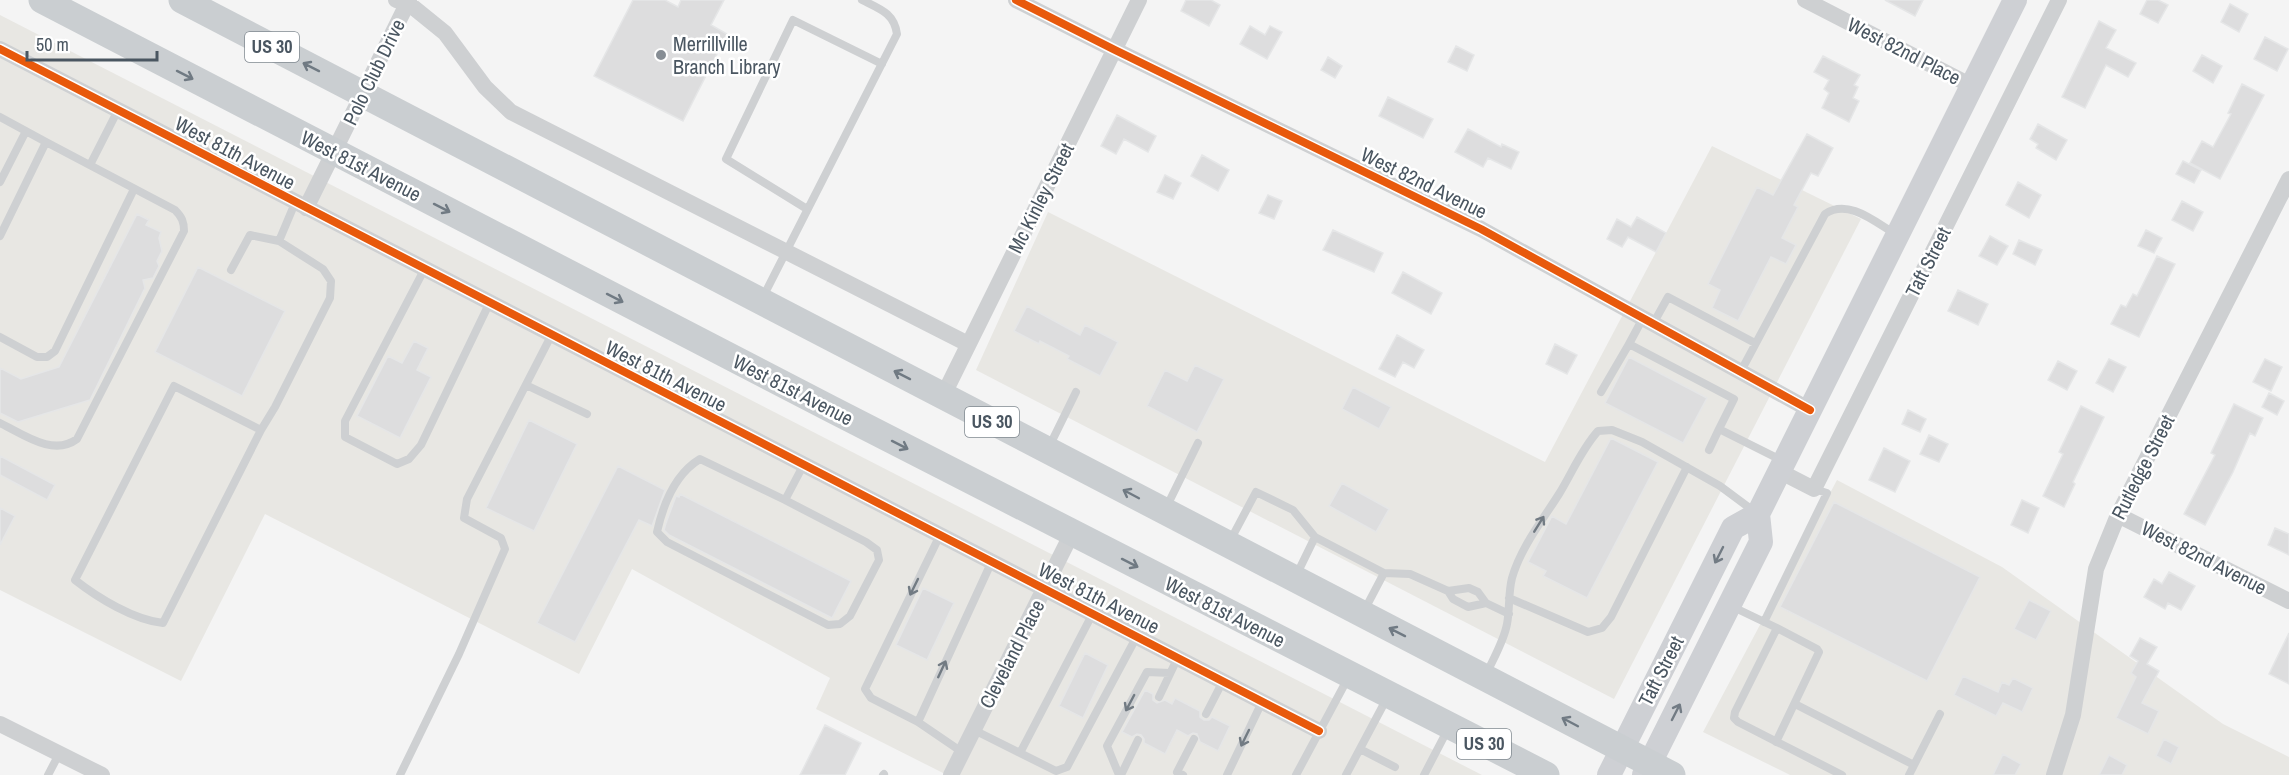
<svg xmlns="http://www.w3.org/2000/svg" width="2289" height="775" font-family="'Archivo Narrow',sans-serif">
<rect width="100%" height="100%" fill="#f4f4f4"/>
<path fill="#e8e7e3" d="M 0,15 L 1482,775 L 947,775 L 816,709 L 830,678 L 632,569 L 579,674 L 265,514 L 181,681 L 0,590 Z
M 1712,146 L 1861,219 L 1614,699 L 976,370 L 1048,212 L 1545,462 Z
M 1837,480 L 2002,567 L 2223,724 L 2289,757 L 2289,775 L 1790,775 L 1703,732 Z"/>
<path fill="#ddddde" stroke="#e5e6e7" stroke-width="1.5" d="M 633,0 L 665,0 L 678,7 L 681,0 L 724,0 L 711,25 L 727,34 L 683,121 L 594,76 Z
M 1186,0 L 1211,0 L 1220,5 L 1209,26 L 1181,11 Z
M 1885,0 L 1923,0 L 1915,16 Z
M 2147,0 L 2158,0 L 2168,5 L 2158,23 L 2140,14 Z
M 2230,4 L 2248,14 L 2239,32 L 2221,22 Z
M 2099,21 L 2116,30 L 2106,48 L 2136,63 L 2128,77 L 2106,65 L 2085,108 L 2062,97 Z
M 1250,26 L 1265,35 L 1270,26 L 1282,32 L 1267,59 L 1240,44 Z
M 2265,37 L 2288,49 L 2277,71 L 2254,59 Z
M 1456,46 L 1474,55 L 1467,71 L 1448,62 Z
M 2202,55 L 2222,66 L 2213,83 L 2193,71 Z
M 1823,56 L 1860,75 L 1854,85 L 1858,87 L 1853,98 L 1859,101 L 1849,122 L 1822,108 L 1829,93 L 1824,89 L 1829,80 L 1814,72 Z
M 1328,57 L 1342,66 L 1335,78 L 1321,70 Z
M 2242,84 L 2264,95 L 2220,179 L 2190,163 L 2202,141 L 2213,147 L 2231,114 L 2228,113 Z
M 1388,97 L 1433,119 L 1423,138 L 1379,116 Z
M 1117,115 L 1156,136 L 1148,152 L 1124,139 L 1116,154 L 1101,146 Z
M 2038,124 L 2067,140 L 2056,160 L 2036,148 L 2038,144 L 2030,139 Z
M 1468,129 L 1501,147 L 1502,144 L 1519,152 L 1511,169 L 1488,158 L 1483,167 L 1455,152 Z
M 1807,134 L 1833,148 L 1818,176 L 1811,173 L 1794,205 L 1798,207 L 1782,238 L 1796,245 L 1786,264 L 1771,257 L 1738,321 L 1712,308 L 1720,290 L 1708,284 L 1757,187 L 1773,195 Z
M 1202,155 L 1229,170 L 1218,191 L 1191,176 Z
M 2183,161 L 2201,170 L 2194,183 L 2176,174 Z
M 1165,175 L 1181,183 L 1173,199 L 1157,192 Z
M 2018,182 L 2041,195 L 2029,218 L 2006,205 Z
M 1268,195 L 1282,201 L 1274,219 L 1259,213 Z
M 2182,201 L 2203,212 L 2193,231 L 2172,220 Z
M 137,214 L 149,220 L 146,225 L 161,232 L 159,238 L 162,251 L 157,261 L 159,266 L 153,278 L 143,280 L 145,288 L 90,400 L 18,422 L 0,413 L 0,368 L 21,379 L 59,367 Z
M 1637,217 L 1666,233 L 1656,252 L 1628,237 L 1622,247 L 1607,239 L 1617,219 L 1631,227 Z
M 1333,230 L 1383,253 L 1374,272 L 1323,250 Z
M 2146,230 L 2162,238 L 2154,253 L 2138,246 Z
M 1990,236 L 2008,246 L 1997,265 L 1979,256 Z
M 2019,240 L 2042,250 L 2035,265 L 2013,254 Z
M 2157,256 L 2175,264 L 2139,337 L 2111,324 L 2121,305 L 2126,307 L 2133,294 L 2137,296 Z
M 198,267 L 285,311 L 242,396 L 155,352 Z
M 1403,272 L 1442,293 L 1431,314 L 1392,293 Z
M 1958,290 L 1988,304 L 1978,325 L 1948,311 Z
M 1027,306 L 1080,335 L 1085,325 L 1118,342 L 1100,376 L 1067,359 L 1069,356 L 1040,341 L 1039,344 L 1014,331 Z
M 1397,335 L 1424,350 L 1414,368 L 1403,362 L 1395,377 L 1379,369 Z
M 414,341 L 428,348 L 417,370 L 431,377 L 400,438 L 357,416 L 388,356 L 402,363 Z
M 1555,344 L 1577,355 L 1567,374 L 1546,364 Z
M 1629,357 L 1707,398 L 1683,443 L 1605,403 Z
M 2109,359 L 2126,367 L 2113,392 L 2096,383 Z
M 2265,359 L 2282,367 L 2271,391 L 2253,382 Z
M 2058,361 L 2077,371 L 2067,390 L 2048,380 Z
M 1195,365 L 1224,379 L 1197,432 L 1147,406 L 1165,370 L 1187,381 Z
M 1353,387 L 1391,407 L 1379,429 L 1342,409 Z
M 2269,393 L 2284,401 L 2277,415 L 2262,407 Z
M 2234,404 L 2263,418 L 2255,436 L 2250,433 L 2233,472 L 2205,525 L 2184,514 L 2215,455 L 2211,453 Z
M 2081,406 L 2104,417 L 2073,482 L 2075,484 L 2064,507 L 2043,496 L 2063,454 L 2059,452 Z
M 1908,410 L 1926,419 L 1920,432 L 1902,424 Z
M 529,420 L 577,444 L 534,531 L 486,508 Z
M 1929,435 L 1948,444 L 1939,462 L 1920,454 Z
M 1611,438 L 1658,462 L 1587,598 L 1543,576 L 1546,571 L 1528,562 L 1552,516 L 1566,524 Z
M 1884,448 L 1910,461 L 1895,492 L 1869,480 Z
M 0,456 L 55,485 L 47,500 L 0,475 Z
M 618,466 L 665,490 L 652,526 L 639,520 L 575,642 L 537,623 Z
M 1342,483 L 1389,509 L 1376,532 L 1329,506 Z
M 680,494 L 851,581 L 832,618 L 669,535 L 664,530 L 666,523 L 676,496 L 679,497 Z
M 2022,500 L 2039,508 L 2028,533 L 2011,525 Z
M 1834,502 L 1980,577 L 1927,681 L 1780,607 Z
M 0,508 L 15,516 L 0,545 Z
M 2275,528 L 2289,534 L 2289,555 L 2268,545 Z
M 2169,572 L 2195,586 L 2181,610 L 2168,603 L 2165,609 L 2144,597 L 2154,579 L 2162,584 Z
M 923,588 L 954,603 L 927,660 L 896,645 Z
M 2029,600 L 2051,611 L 2036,640 L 2014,629 Z
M 2289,633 L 2289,684 L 2269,674 Z
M 2140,638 L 2157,647 L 2147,664 L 2159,671 L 2142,703 L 2159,711 L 2148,734 L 2116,718 L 2136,677 L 2131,673 L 2138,661 L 2130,656 Z
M 1085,653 L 1108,665 L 1083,718 L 1059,706 Z
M 1963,676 L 1998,692 L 2002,682 L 2009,685 L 2013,678 L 2033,688 L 2022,712 L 2003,703 L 1996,716 L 1954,695 Z
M 1145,690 L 1153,694 L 1153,700 L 1157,703 L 1165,700 L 1172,704 L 1175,698 L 1200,711 L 1200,717 L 1204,720 L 1209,720 L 1212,717 L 1230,726 L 1218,751 L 1200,742 L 1197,734 L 1193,733 L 1188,736 L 1177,730 L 1165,754 L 1144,743 L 1144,739 L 1141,735 L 1137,734 L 1132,737 L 1122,732 Z
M 825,725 L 861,743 L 845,775 L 800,775 Z
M 2164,739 L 2179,747 L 2171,764 L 2156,756 Z
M 2003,754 L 2021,764 L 2015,775 L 1993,775 Z
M 2109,755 L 2127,765 L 2122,775 L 2099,775 Z"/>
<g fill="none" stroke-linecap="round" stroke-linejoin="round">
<path stroke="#ced0d2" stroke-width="8" d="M 0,117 L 46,142
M 90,165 L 118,110
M 0,182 L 26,131
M 807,209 L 726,159 L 793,20 L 882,64
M 0,236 L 46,142 L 175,210 C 182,217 184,222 184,231 L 77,439 C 53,457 23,434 0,423
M 231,270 L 250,235 L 279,241
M 424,270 L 345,421 L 345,437 L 397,464 L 409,459 L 421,445 L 489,304
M 763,297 L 897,34 C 894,13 880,9 862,0
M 1643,318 L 1629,344 L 1734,399 L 1719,429 L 1783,461
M 1653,324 L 1668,297 L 1755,343
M 0,337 L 37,357 L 47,357 L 55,351 L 134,189
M 1741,371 L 1825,214 C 1849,198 1876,223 1897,235
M 526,385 L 587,414
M 1601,392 L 1629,344
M 261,430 L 163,623 C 134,620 98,598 75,580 L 174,386 L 261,430 L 275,407 L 330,298 L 331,281 L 323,269 L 279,241 L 295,203
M 1049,447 L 1076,392
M 1709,450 L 1719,429
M 785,500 L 866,542 L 877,550 L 879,560 L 850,616 L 840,624 L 828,625 L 667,542 L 657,532 C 663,505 675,474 700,459 L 785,500 L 804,464
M 1166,508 L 1198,443
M 940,535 L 865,689 L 871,698 L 918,722 L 962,752
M 1230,541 L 1256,492 L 1293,510 L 1315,537
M 1384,573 L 1410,574 L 1448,591 L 1469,588 L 1478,592 L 1486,603
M 1296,576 L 1315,537 L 1384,573 L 1364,611
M 1448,591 L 1453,599 L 1468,607 L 1486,603 L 1509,614
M 1509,598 L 1588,632 L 1602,628 L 1611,617 L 1687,467
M 1731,606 L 1777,628 L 1735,712 L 1734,718 L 1738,722 L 1842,775
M 1764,622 L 1827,493 L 1814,489
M 1486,675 C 1493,659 1504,641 1507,624 C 1510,609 1508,594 1512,578 C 1521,547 1542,521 1559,494 C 1572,473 1581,450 1598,431 L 1612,430 L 1642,442 L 1720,486 L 1755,512
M 1159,697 L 1178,657
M 1795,704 L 1914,765
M 1206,714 L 1223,681
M 918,722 L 992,561
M 974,730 L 1056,771 L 1067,767 L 1137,636
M 1776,742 L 1819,652 L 1817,649 L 1777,628
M 1360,749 L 1395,767
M 1020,753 L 1093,613
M 48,775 L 59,754
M 400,775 L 459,654 L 505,549 L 501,538 L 464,518 L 467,499 L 551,336
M 883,775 L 884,774
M 1119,775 L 1107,746 L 1147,672 L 1170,673
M 1121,775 L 1138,740
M 1183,775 L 1177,772 L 1194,739
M 1227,775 L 1262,702
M 1296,775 L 1348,678
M 1346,775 L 1387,698
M 1424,775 L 1448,729
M 1909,775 L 1940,714"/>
<path stroke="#ced0d2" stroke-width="16" d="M 396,0 L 408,3 L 445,33 L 485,87 L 511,112 L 968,344
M 1016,0 L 1115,50 L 1481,229 L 1810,410
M 1805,0 L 1972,86
M 0,49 C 439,278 880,502 1319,731
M 306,208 L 409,0
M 943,396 L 1139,0
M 1779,471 L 1814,489 L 2059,0
M 2118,515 L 2289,601
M 0,724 L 102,775
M 951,775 L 1072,533
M 2054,775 L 2073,715 L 2096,569 L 2118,515 L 2289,179"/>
<path stroke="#ced0d4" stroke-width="24" d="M 1609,775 L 1733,528 L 1758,514 L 2015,0
M 1644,775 L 1761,542 L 1758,514"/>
<path stroke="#caced1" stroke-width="27" d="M 42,0 L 831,409 L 1546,775
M 182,0 L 1672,775"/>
<g stroke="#fff" stroke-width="11">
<path id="cycleway" d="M 1016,0 L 1115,50 L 1481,229 L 1810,410
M 0,49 C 439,278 880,502 1319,731"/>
</g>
<use href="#cycleway" stroke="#e8590c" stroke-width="8"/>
</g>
<defs><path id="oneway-shaft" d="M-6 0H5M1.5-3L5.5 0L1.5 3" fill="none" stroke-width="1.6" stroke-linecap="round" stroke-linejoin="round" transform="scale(1.5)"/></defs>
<g stroke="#707a83">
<use href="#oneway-shaft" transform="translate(311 67) rotate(-153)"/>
<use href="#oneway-shaft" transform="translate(185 75) rotate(27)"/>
<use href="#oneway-shaft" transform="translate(442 208) rotate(27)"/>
<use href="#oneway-shaft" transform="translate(615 298) rotate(27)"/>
<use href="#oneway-shaft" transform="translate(902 375) rotate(-153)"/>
<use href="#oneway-shaft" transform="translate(900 445) rotate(27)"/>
<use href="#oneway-shaft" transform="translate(1131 494) rotate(-152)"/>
<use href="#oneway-shaft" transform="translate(1130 563) rotate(27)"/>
<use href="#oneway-shaft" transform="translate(1397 632) rotate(-153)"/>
<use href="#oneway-shaft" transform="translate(1570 722) rotate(-152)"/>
</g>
<g stroke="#727b83">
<use href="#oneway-shaft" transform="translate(1539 524) rotate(-58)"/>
<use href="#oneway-shaft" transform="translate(914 587) rotate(116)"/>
<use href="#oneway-shaft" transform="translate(942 669) rotate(-65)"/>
<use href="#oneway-shaft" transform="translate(1130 703) rotate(118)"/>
<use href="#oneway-shaft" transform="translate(1245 738) rotate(116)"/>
</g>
<g stroke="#727b84">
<use href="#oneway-shaft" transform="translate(1719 555) rotate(117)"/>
<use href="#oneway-shaft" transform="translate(1676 712) rotate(-63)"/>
</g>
<circle fill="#868d94" stroke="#fff" stroke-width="2" cx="661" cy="55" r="6"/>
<g text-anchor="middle" stroke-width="5" stroke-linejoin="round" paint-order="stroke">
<g fill="#fff" stroke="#808990" stroke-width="1.5">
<rect x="245" y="32" width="54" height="30" rx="4.5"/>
<rect x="965" y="407" width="54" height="30" rx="4.5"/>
<rect x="1457" y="729" width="54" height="30" rx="4.5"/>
</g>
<g font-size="18" font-weight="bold" fill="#4a5661">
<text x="272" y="53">US 30</text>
<text x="992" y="428">US 30</text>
<text x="1484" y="750">US 30</text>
</g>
<g font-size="20" fill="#4a5661" stroke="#fff" text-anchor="start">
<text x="673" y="51">Merrillville<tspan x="673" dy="23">Branch Library</tspan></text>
</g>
<g font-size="20" fill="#4a5661" stroke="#fff">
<text transform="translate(1904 51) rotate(27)" y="7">West 82nd Place</text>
<text transform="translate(374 72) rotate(-64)" y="7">Polo Club Drive</text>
<text transform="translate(235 153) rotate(28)" y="7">West 81th Avenue</text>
<text transform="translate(361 166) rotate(27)" y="7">West 81st Avenue</text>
<text transform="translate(1424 183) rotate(26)" y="7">West 82nd Avenue</text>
<text transform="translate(1041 198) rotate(-63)" y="7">Mc Kinley Street</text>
<text transform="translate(1928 262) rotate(-63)" y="7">Taft Street</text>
<text transform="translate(666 376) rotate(27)" y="7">West 81th Avenue</text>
<text transform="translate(793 390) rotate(27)" y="7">West 81st Avenue</text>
<text transform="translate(2143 467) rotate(-63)" y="7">Rutledge Street</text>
<text transform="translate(2204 558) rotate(27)" y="7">West 82nd Avenue</text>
<text transform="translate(1099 598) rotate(27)" y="7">West 81th Avenue</text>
<text transform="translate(1225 612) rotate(27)" y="7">West 81st Avenue</text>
<text transform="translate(1012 654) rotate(-63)" y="7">Cleveland Place</text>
<text transform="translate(1661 671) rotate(-63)" y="7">Taft Street</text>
</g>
</g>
<path d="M27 51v9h130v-9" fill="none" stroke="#4a5661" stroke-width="3"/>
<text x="36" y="51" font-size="18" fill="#4a5661" stroke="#ffffff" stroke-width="4.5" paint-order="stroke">50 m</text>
</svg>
